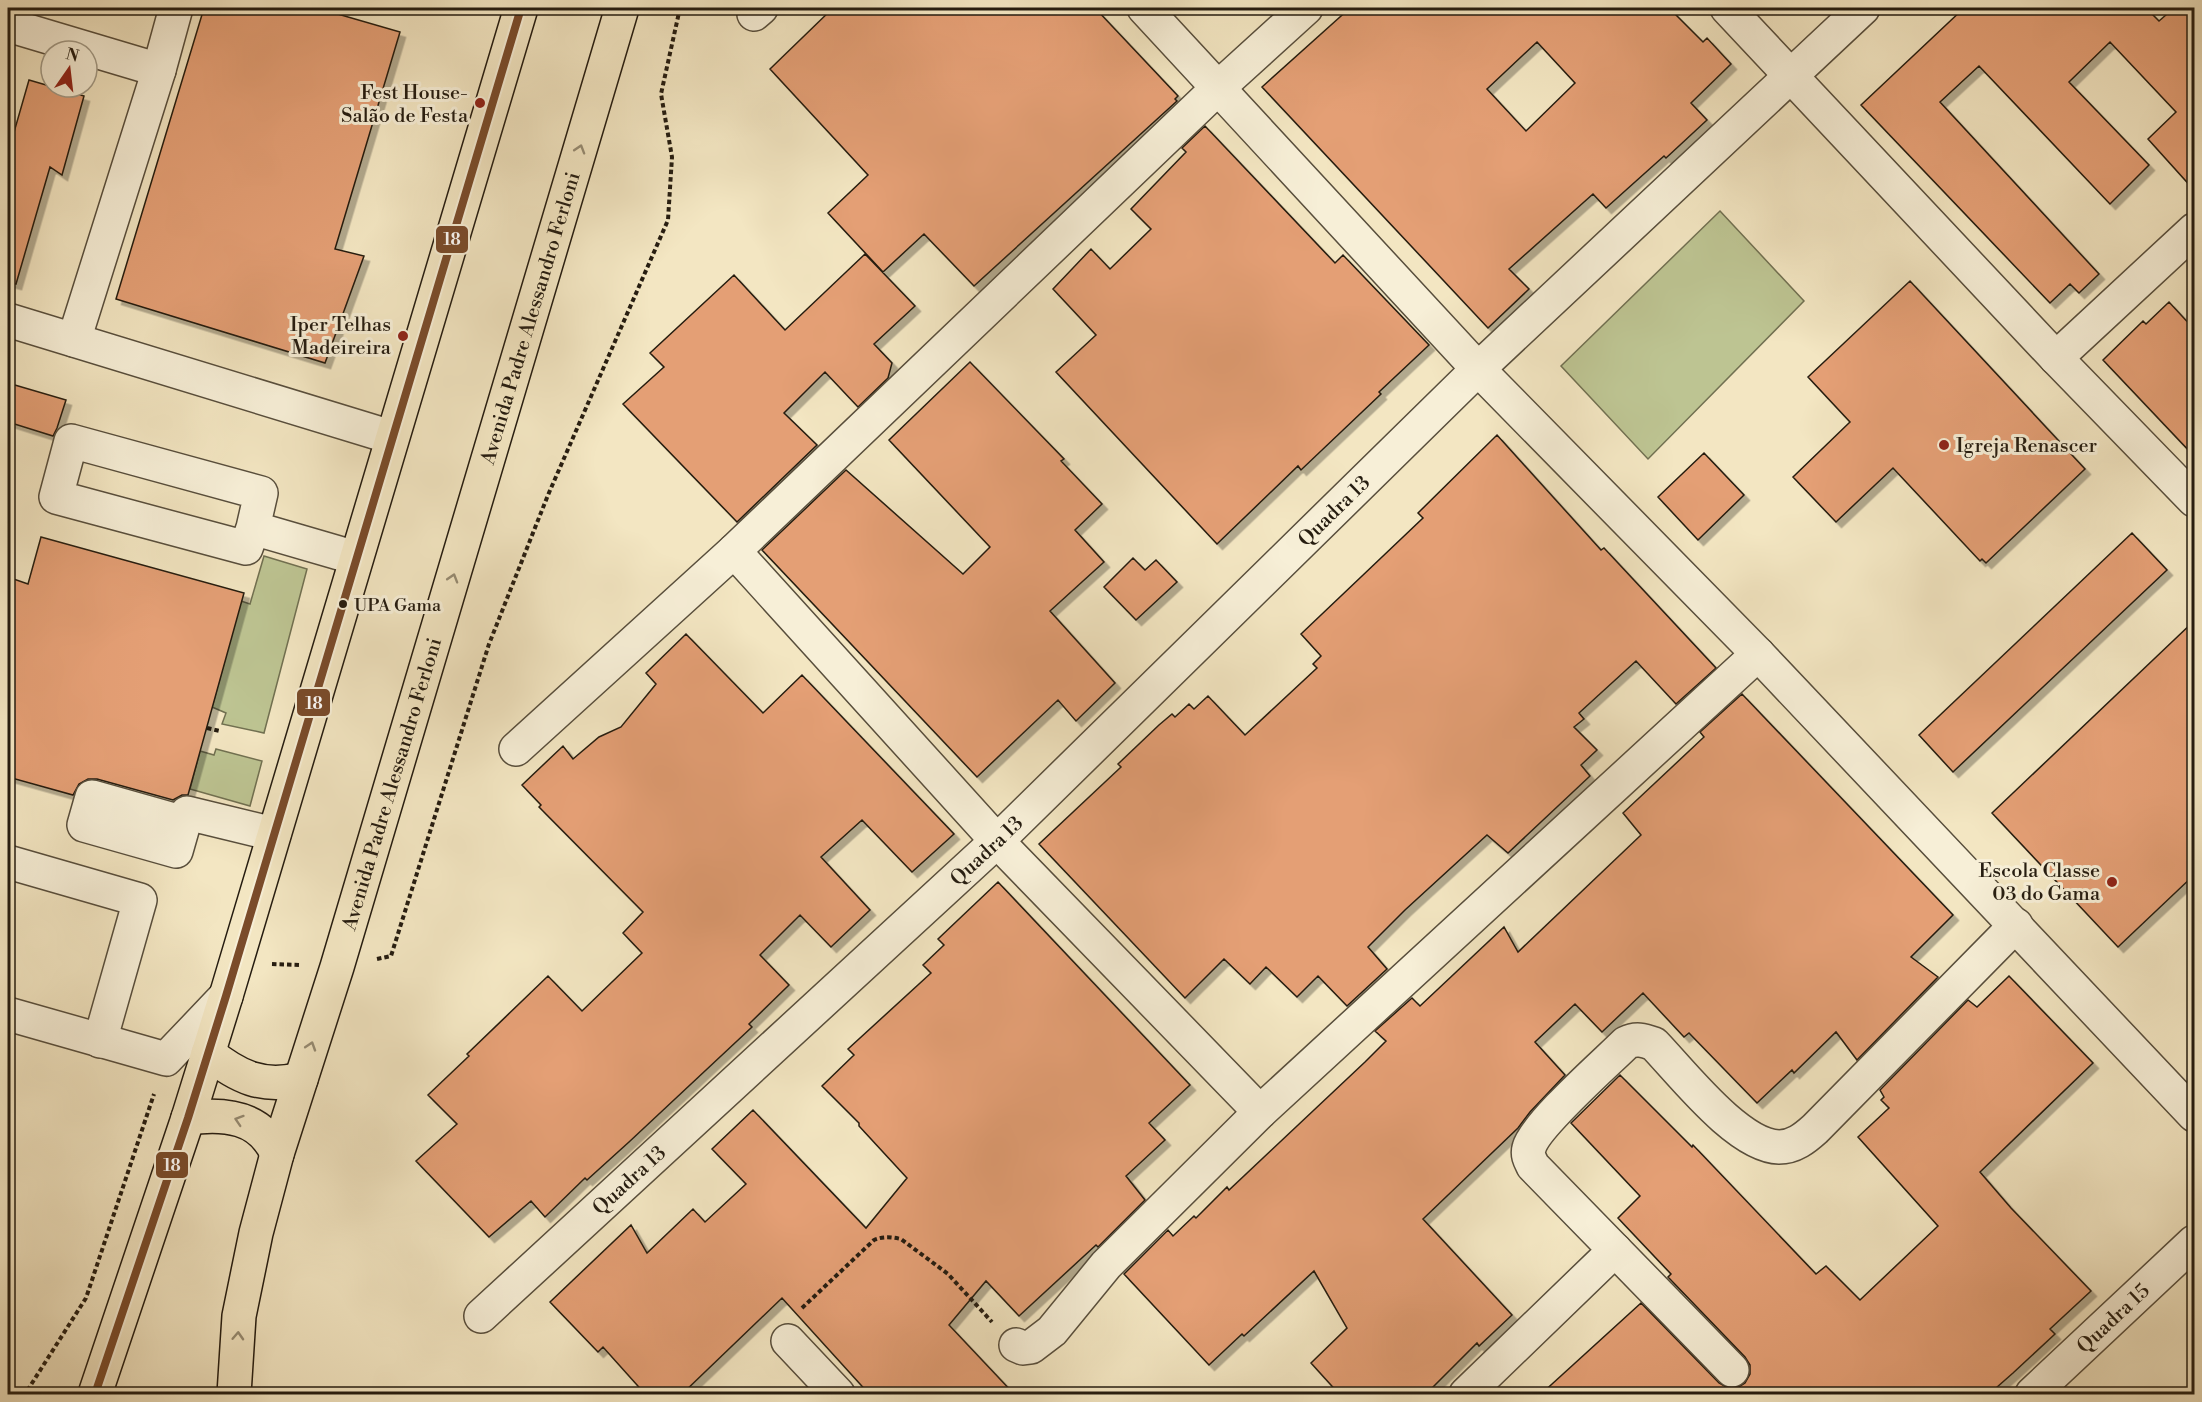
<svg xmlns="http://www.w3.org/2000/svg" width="2202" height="1402" font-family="'Libre Bodoni',serif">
<defs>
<filter id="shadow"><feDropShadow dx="5.5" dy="5.5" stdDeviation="0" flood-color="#0004"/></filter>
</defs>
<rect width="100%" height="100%" fill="#f3e6c2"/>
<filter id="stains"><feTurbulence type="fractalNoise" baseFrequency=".00333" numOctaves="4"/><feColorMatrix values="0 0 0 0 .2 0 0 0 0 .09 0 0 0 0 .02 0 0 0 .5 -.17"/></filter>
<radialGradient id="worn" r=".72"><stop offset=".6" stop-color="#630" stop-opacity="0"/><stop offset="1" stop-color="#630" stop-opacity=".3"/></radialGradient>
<path fill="#bdc492" stroke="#717051" stroke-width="1.5" d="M 1720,211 L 1804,301 L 1648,459 L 1561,366 Z
M 264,556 L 307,569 L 264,733 L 222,724 L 226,713 L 212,707 L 241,601 L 250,604 Z
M 216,749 L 262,761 L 250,806 L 190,789 L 200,751 L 214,755 Z"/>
<path fill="#e49f75" stroke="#251c10" stroke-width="1.5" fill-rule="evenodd" filter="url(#shadow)" d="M 204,8 L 317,8 L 400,32 L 335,249 L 364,256 L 325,363 L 116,299 Z
M 833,8 L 1095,8 L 1178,96 L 1175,99 L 1177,101 L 974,286 L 924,234 L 883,272 L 828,213 L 868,175 L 770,69 Z
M 1350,8 L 1669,8 L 1703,42 L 1707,38 L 1731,64 L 1691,103 L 1707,120 L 1666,158 L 1664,156 L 1606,208 L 1593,194 L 1509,269 L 1529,289 L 1488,328 L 1262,87 ZM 1537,42 L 1575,83 L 1526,131 L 1487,89 Z
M 1964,8 L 2146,8 L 2159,21 L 2174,8 L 2194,8 L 2194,190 L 2148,139 L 2176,112 L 2110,42 L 2069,82 L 2149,165 L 2110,204 L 1979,66 L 1940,102 L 2099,274 L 2079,293 L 2070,284 L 2050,303 L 1861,105 Z
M 29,80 L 84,96 L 62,175 L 50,167 L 16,284 L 8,282 L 8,153 Z
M 1205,126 L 1335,263 L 1343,255 L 1429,345 L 1379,392 L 1381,394 L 1301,470 L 1298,466 L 1217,544 L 1056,372 L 1096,335 L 1053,289 L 1091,249 L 1110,269 L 1151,229 L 1131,209 L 1186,152 L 1182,148 Z
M 865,254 L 915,306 L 874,344 L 892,363 L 888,378 L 858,407 L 825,372 L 784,413 L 817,445 L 737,522 L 623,404 L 664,367 L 650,353 L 734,275 L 785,330 Z
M 1910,281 L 2085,469 L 1986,563 L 1982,559 L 1980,561 L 1893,468 L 1836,522 L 1793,477 L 1850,422 L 1808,377 Z
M 2169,302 L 2194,329 L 2194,456 L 2103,360 L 2143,321 L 2146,324 Z
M 970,362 L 1064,459 L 1061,461 L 1102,504 L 1075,530 L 1104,562 L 1050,611 L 1115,683 L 1076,721 L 1058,700 L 977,777 L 762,550 L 846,470 L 963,574 L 990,547 L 889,440 Z
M 8,383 L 66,400 L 57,428 L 53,436 L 8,422 Z
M 1497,435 L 1601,550 L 1604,548 L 1716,668 L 1676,704 L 1636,661 L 1579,713 L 1584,719 L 1574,727 L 1597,750 L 1581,765 L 1590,776 L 1508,853 L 1487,835 L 1405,910 L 1368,947 L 1387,969 L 1347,1006 L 1318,976 L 1297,997 L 1266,967 L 1250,984 L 1224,959 L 1185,998 L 1039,844 L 1121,767 L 1118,764 L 1159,725 L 1172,714 L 1175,717 L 1189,704 L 1194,709 L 1208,696 L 1245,735 L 1317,668 L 1313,664 L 1321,656 L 1301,634 L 1423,518 L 1418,513 Z
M 1704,453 L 1744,495 L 1698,540 L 1658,497 Z
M 2132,533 L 2167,570 L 1953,772 L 1919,735 Z
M 41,537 L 244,593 L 188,795 L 182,795 L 173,800 L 97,779 L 88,779 L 79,784 L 73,795 L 8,777 L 8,577 L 28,584 Z
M 1133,558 L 1145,570 L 1156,560 L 1177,582 L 1136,620 L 1104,587 Z
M 2194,621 L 2194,875 L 2118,947 L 1992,813 Z
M 686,634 L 763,713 L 802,675 L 954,834 L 912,872 L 862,820 L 821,857 L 870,910 L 831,947 L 800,915 L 760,955 L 789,985 L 749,1024 L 752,1027 L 629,1142 L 587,1180 L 585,1178 L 545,1217 L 531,1201 L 489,1237 L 416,1161 L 457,1124 L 428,1095 L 469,1056 L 467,1054 L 548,976 L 582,1011 L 642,953 L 623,933 L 643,912 L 539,807 L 541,805 L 522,785 L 563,746 L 573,759 L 599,737 L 621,727 L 656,684 L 646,673 Z
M 1742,694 L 1953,915 L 1911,957 L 1938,977 L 1857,1060 L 1836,1032 L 1794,1073 L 1792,1070 L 1757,1103 L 1689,1033 L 1684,1037 L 1643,993 L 1602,1032 L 1575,1004 L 1535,1042 L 1565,1075 L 1530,1112 L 1518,1128 L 1423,1219 L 1512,1315 L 1479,1346 L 1477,1343 L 1425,1395 L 1340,1395 L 1311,1363 L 1347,1328 L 1314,1271 L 1244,1336 L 1242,1334 L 1209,1365 L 1124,1274 L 1168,1230 L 1173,1236 L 1194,1216 L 1196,1218 L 1227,1187 L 1229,1190 L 1365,1062 L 1386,1041 L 1375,1031 L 1412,998 L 1420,1006 L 1504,927 L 1518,952 L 1641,835 L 1623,813 L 1704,737 L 1700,732 Z
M 998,882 L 1190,1085 L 1149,1123 L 1165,1140 L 1126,1176 L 1145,1200 L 1098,1247 L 1096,1245 L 1019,1316 L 986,1281 L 949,1325 L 1015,1395 L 870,1395 L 782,1298 L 681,1395 L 646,1395 L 603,1347 L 598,1352 L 550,1302 L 631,1225 L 647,1253 L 693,1209 L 705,1222 L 746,1184 L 712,1149 L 753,1110 L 866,1228 L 907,1178 L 859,1126 L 859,1123 L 822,1086 L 854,1055 L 848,1049 L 931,973 L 923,965 L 944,945 L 938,939 Z
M 2009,976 L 2093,1063 L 1980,1172 L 2011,1208 L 2091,1291 L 2050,1329 L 2055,1334 L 2013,1373 L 1988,1395 L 1540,1395 L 1641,1303 L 1719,1383 L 1728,1388 L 1737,1388 L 1745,1383 L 1750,1374 L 1750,1365 L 1745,1357 L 1668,1277 L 1671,1274 L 1618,1218 L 1640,1196 L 1571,1123 L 1620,1075 L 1692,1147 L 1693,1145 L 1816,1274 L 1826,1266 L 1860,1300 L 1938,1226 L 1858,1137 L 1889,1108 L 1881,1100 L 1884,1097 L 1880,1090 L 1968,1000 L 1977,1007 Z"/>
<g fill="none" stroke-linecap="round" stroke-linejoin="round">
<g stroke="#584e3c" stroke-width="36">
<g id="minor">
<path d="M 1144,8 L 1478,369 L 1758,654 L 2194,1115"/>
<path d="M 1727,8 L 2056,358 L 2194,500"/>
<path d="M 754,14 L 761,8"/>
<path d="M 8,25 L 159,70"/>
<path d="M 8,320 L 391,437"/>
<path d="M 74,340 L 159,70 L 176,8"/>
<path d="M 2056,358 L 2194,230"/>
<path d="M 253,528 L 246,548 L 56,497 L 71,441 L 261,493 L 253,528 L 356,558"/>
<path d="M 734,551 L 997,841 L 1260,1112"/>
<path d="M 516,749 L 734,551 L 1219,87 L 1306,8"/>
<path d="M 184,823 L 176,851 L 84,825 L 92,797 L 184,823 L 187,813 L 274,834"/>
<path d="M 8,862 L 140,900 L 100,1041"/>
<path d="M 8,1014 L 166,1059 L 226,996"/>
<path d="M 1615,1250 L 1732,1370"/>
<path id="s1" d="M 481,1316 L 997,841 L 1478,369 L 1863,8"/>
<path d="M 788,1341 L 838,1394"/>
<path d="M 1016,1345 L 1023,1348 L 1031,1347 L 1052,1331 L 1106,1265 L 1260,1112 L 1758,654"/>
<path d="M 1466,1394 L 1615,1250 L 1533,1166 C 1530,1160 1527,1155 1529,1148 C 1535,1125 1606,1063 1626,1043 C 1636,1038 1643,1040 1654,1044 C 1682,1073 1738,1146 1779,1147 C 1794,1147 1805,1138 1815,1129 L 2016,925"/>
<path id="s2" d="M 2032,1394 L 2194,1242"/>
</g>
</g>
<g stroke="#251c10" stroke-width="36">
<g id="major">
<path d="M 208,1053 C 238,1077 263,1089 301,1079"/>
<path d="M 188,1118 C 224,1113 261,1116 277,1154"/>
<path d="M 95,1394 L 188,1118 L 226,996 L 521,8"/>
<path id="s3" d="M 234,1394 L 239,1316 L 256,1233 L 277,1154 L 337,967 L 622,8"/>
</g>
</g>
<path stroke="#251c10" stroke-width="4" stroke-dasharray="4.5 3" stroke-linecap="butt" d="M 207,728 L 220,731
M 377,959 L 391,956 L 489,644 L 548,495 L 668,220 L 672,157 L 661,94 L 680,8
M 272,964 L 301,965
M 802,1308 L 874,1240 C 884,1236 891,1237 901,1239 L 948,1274 L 992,1322
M 21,1394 L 27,1391 L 86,1298 L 154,1094"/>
<use href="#minor" stroke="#f7efd7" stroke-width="33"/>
<use href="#major" stroke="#f3e6c2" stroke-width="33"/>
<g stroke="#f7efd7" stroke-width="12">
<path id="bus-1" d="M 95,1394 L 188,1118 L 226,996 L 521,8"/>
</g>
<use href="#bus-1" stroke="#7a4b2a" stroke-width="8"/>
</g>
<defs><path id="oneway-chevron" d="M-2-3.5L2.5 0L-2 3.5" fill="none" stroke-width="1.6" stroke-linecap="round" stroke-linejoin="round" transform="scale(1.5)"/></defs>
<g stroke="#968b72">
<use href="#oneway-chevron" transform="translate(580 149) rotate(-73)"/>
<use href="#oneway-chevron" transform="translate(453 578) rotate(-73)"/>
<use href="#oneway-chevron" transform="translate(311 1046) rotate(-72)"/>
<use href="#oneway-chevron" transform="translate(239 1120) rotate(-162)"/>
<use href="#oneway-chevron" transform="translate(238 1336) rotate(-87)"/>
</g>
<g fill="#8f2418" stroke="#f7efd7" stroke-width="2">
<circle cx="480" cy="103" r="6"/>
<circle cx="403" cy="336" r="6"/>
<circle cx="1944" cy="445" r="6"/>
<circle cx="2112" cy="882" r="6"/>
</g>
<circle fill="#251c10" stroke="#f7efd7" stroke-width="2" cx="343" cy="604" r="5"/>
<g text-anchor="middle" stroke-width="6" stroke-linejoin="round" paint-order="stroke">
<g font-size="18" fill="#251c10" stroke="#f7efd7" text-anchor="start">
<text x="354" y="611">UPA Gama</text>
</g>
<g font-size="20" fill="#251c10" stroke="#f7efd7" text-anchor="end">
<text x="468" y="99">Fest House-<tspan x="468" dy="23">Salão de Festa</tspan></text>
<text x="391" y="331">Iper Telhas<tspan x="391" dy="23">Madeireira</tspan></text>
<text x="1956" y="452" text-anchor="start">Igreja Renascer</text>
<text x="2100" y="877">Escola Classe<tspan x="2100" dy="23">03 do Gama</tspan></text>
</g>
<g font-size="20" fill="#251c10" stroke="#f7efd7">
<text dy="7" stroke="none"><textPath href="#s3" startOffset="1118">Avenida Padre Alessandro Ferloni</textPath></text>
<text dy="7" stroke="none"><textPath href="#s1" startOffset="1173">Quadra 13</textPath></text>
<text dy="7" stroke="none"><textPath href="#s3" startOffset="632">Avenida Padre Alessandro Ferloni</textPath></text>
<text dy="7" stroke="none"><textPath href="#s1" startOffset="687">Quadra 13</textPath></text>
<text dy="7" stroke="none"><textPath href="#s1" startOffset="201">Quadra 13</textPath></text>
<text dy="7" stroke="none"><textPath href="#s2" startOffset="111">Quadra 15</textPath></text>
</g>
</g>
<g stroke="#f7efd7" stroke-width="2">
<rect x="435" y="225" width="34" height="29" rx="6" fill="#7a4b2a"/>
<rect x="296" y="688" width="35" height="29" rx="6" fill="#7a4b2a"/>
<rect x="155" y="1151" width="34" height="28" rx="6" fill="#7a4b2a"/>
</g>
<g font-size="16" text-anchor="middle" font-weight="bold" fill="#fff">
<text x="452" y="245">18</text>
<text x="314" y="709">18</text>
<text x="172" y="1171">18</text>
</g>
<rect width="2202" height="1402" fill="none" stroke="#f3e6c2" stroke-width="30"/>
<rect x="9" y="9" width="2184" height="1384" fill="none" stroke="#251c10" stroke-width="3"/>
<rect x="15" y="15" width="2172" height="1372" fill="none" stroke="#251c10" stroke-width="1.5"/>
<g transform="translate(69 69) rotate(14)"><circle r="28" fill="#f7efd7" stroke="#a39b87" stroke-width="1.5"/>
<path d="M0-4.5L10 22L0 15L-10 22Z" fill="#8f2418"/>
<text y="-9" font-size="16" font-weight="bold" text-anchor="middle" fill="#251c10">N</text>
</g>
<rect width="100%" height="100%" filter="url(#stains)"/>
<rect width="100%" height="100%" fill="url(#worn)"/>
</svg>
